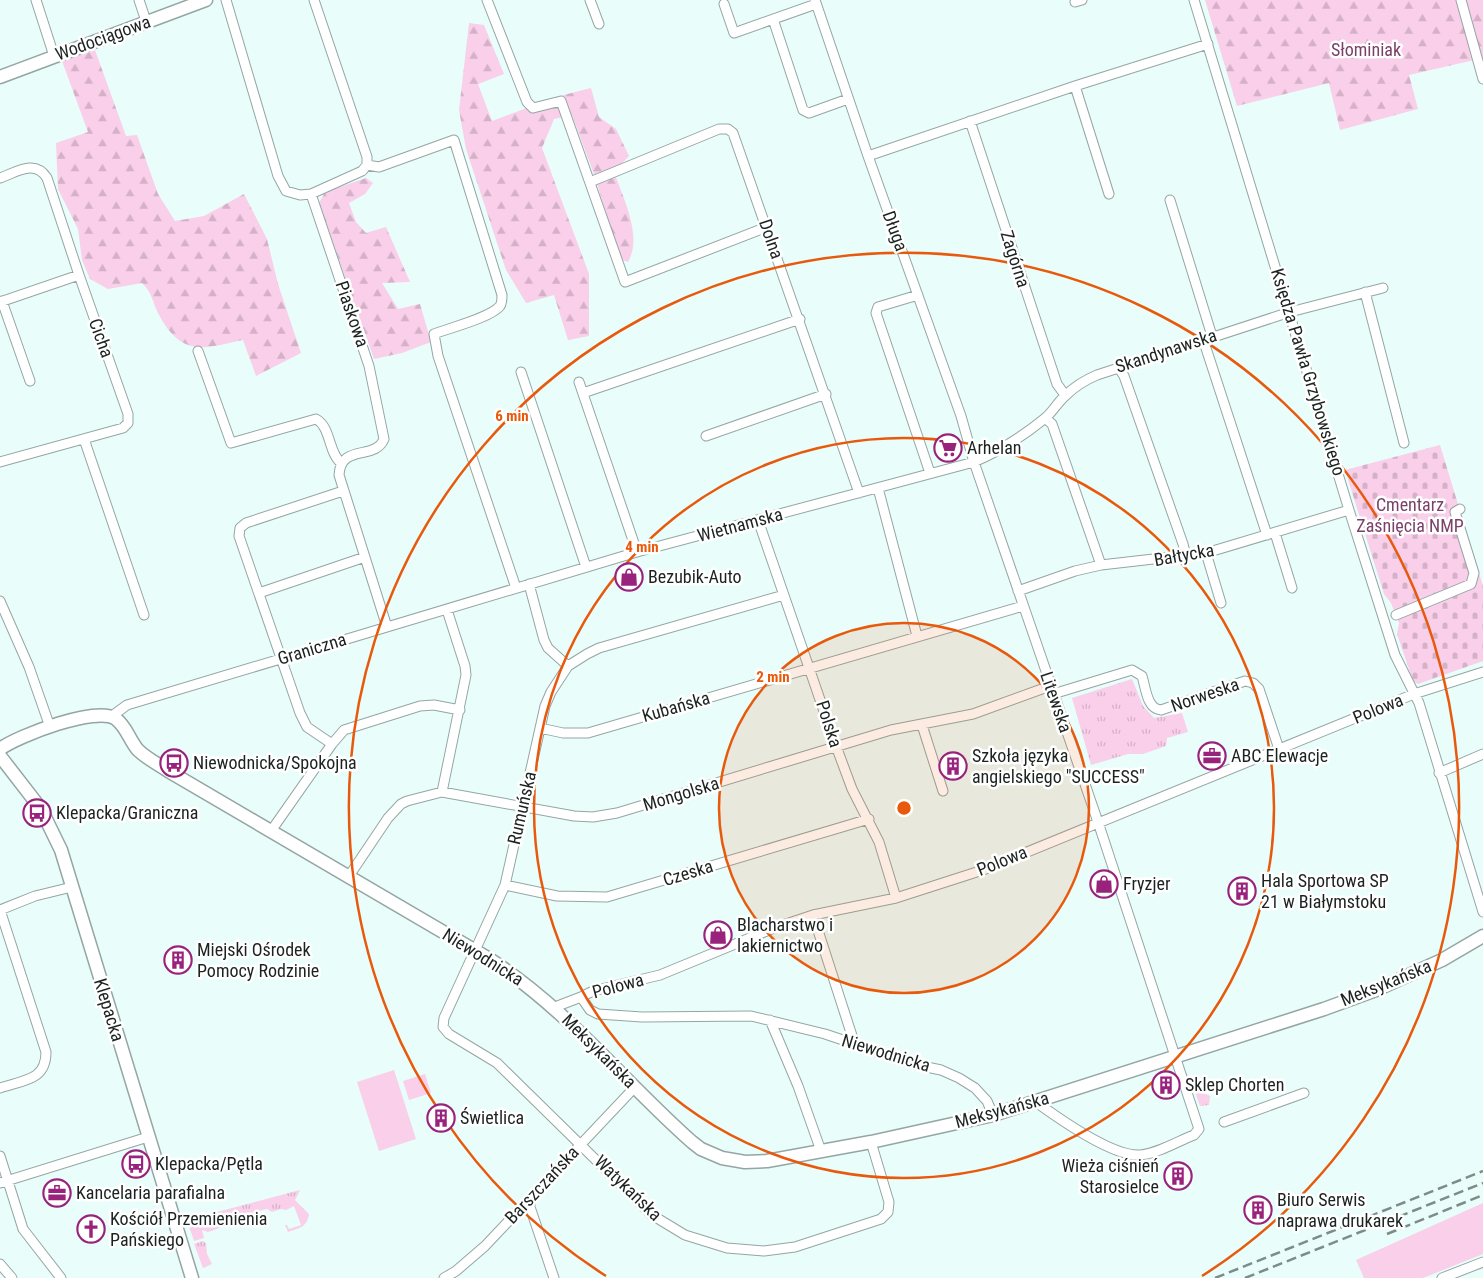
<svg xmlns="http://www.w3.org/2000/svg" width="1483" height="1278" font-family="'Roboto Condensed',sans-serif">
<defs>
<pattern id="grass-tufts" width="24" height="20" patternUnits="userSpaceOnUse" patternTransform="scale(1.25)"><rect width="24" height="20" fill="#f9cfea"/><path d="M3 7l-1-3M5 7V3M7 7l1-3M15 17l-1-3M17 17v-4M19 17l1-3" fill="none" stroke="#d5b1c8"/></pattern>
<pattern id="forest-firs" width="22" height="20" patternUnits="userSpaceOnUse" patternTransform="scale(1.25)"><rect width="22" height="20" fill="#f9cfea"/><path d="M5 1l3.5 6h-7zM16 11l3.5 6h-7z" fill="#d5b1c8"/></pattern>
<pattern id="cemetery-stones" width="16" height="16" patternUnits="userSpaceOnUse" patternTransform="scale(1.25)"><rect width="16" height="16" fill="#f9cfea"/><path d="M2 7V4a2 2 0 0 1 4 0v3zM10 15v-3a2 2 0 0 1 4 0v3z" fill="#d5b1c8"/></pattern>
</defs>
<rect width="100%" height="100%" fill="#e9fdfa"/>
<path fill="url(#grass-tufts)" d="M 1132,679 L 1143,706 L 1154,718 L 1182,713 L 1188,732 L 1167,738 L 1166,746 L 1143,754 L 1128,754 L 1091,765 L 1072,698 Z
M 1194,1089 L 1210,1096 L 1209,1105 L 1200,1106 Z
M 300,1190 L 295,1200 L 309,1214 C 307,1227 300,1228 288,1232 L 285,1225 L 287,1225 L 289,1229 L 301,1225 L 294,1206 L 286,1210 L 281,1209 L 272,1212 L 267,1209 L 258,1211 L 256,1217 L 247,1219 L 242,1216 L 233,1219 L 230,1224 L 208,1232 L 202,1230 L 204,1238 L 194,1241 L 187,1220 Z
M 203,1241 L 206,1243 L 207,1254 L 212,1264 L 203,1268 L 194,1244 Z"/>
<path fill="url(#forest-firs)" d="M 1205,0 L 1483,0 L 1483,58 L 1409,75 L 1418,109 L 1340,130 L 1329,83 L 1237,106 Z
M 469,23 L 484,25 L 504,74 L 478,84 L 492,121 L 556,97 L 591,88 L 599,117 L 616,129 L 629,156 L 614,172 C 623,198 643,236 628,262 L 620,259 L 595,177 L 572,115 L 554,119 L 542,148 L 589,274 L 589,336 L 568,340 L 554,295 L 526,303 L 506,270 L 466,149 L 459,110 Z
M 95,50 L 126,136 L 137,135 L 158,194 L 175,221 L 204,216 L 244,194 L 267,239 L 278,284 L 301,353 L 256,376 L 243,340 C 202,349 181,357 158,313 C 152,301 152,292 142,283 L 108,289 L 90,279 L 82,260 L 78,229 L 58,189 L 56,143 L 88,132 L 62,61 Z
M 366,178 L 373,183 L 365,194 L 349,203 L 356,222 L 366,233 L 386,227 L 410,282 L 382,283 L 398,309 L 420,304 L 431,342 L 402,353 L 374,359 L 319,203 L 325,192 Z"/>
<path fill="url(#cemetery-stones)" d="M 1440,445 L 1483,586 L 1483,661 L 1418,684 L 1413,681 L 1397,634 L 1399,623 L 1391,603 L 1384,594 L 1345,470 Z"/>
<path fill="#f9cfea" d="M 394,1070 L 416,1139 L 379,1151 L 357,1082 Z
M 425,1074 L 431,1093 L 409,1100 L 403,1081 Z
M 1483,1203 L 1483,1254 L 1423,1278 L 1364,1278 L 1356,1260 Z"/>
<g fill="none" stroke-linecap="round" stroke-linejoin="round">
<g stroke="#94a6a3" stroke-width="11">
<path id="street" d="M 36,0 L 54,56
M 139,0 L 146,21
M 226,0 L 278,176 L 286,191 L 300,195 L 311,194 L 369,366 L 384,439 C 375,461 341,443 339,475 L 387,627
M 487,0 L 527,102 L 533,108 L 561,101 L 625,282 L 767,227
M 590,0 L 599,24
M 815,0 L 868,156 L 961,416 L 974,462 L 1098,822 L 1199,1129 L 1194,1135 C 1178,1141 1157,1154 1139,1155 C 1112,1156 1058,1118 1036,1102
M 1194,0 L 1349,510 L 1395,655 L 1419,703 L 1483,912
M 1461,0 L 1483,79
M 1075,2 L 1082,0
M 724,4 L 734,33 L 816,4
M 773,19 L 803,110 L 809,113 L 848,99
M 1075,86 L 1109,194
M 970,121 L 1057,384 L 1065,395
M 868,156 L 1075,86 L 1208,44
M 367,165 L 379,167 L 454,140 L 502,295 C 502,299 502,303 500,306 C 490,318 449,328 434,334 L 438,356 L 516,588
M 0,178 C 17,172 35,159 47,178 L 79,275 L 128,414 L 128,423 L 123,428 L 0,462
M 590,182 L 719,129 L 728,129 L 733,133 L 859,493
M 311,194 L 362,171 L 367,165 L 367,157 L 314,0
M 1170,200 L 1212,336
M 1365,292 L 1404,443
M 918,295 L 878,307 L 876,313 L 930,473
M 2,301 L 30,381
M 0,302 L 79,275
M 1203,339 L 1267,535
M 198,351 L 231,443 L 316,419 C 331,427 328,452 341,463
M 1118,367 L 1124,376 L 1183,544 L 1186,556
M 521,372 L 586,567
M 579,382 L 637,552
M 583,393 L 800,319
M 1045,418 L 1052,424 L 1101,565
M 706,436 L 826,394
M 84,439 L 144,615
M 878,488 L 917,636
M 758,520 L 836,746 L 852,789 L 879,842 L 896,898
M 1275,533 L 1292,588
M 1206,553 L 1221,603
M 529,584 L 544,640 L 548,648 L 568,666
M 1018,591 L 1075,571 L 1101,565 L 1206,553 L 1349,510
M 259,593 L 365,557
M 784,595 L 599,648 L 587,654 L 568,666 L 551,692 L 545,706 L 505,885 L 444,1018 L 443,1027 L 449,1034 L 497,1063 L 652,1215 L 685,1235 L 727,1248 L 764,1251 L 795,1247 L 881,1219 L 888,1212 L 889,1202 L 871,1142
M 0,601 L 29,667 L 50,727
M 1396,615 L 1471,584 L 1474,573 L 1455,512 L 1460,509
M 1053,694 L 1132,670 L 1142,676 C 1146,689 1147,709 1161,710 L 1245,681 L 1253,683 L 1259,689 L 1279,749
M 112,716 L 127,705 L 637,552 L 974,462 C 999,451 1022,437 1044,419 C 1052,413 1057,403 1065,396 C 1074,387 1085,380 1097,375 L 1290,312 L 1383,288
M 922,725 L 943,791
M 540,728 L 563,733 L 588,733 L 1023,606
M 332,744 L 307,727 L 300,713 L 239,536 L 240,528 L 246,523 L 343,491
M 1439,773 L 1483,754
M 442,792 L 466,675 L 465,666 L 447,610
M 271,831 L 332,744 L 344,730 L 420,706 L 434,705 L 460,710
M 349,876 L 388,818 L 401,804 L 407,801 L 442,792 L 574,816 L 593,817 L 617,813 L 891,730 L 973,714 L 1050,686
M 505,885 L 557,896 L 607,897 L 869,819
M 0,910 L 35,896 L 72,887
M 813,915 L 855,1045
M 581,997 L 593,991 L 660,975 L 774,928 L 813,915 L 896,898 L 983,870 L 1414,694 L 1483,672
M 555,1007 L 581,997 L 590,1010 L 598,1014 L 642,1017 L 751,1016 L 825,1034 L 917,1065 L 941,1070 L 959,1078 L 975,1088 L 987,1101 L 993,1115
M 770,1020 L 798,1086 L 821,1151
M 0,1088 C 23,1080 46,1081 46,1052 L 0,910
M 1224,1122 L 1304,1093
M 0,1156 L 23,1229 L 61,1278
M 0,1183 L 148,1137
M 530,1198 L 530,1207 L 554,1278
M 0,1264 L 12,1278
M 444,1278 L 456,1271 L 485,1246 L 635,1087
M 1442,1278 L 1483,1262"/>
</g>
<g stroke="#94a6a3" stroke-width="15">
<path id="secondary" d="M 0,77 L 206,0
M 0,749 C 18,736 97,705 116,719 C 126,726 130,741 138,750 C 147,759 160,765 170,772 L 491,960 C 568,1010 624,1082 692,1142 L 701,1149 L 722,1158 L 745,1162 L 767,1161 L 871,1142 L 993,1115 L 1324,1009 L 1376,990 L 1442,960 L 1483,936
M 0,756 L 41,809 L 61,850 L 192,1278"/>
</g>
<use href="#street" stroke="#fff" stroke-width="9"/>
<use href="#secondary" stroke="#fff" stroke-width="12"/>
<path stroke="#7e8c89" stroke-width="2.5" stroke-dasharray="10 5" stroke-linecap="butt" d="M 1387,1234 L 1483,1195
M 1215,1278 L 1483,1171
M 1245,1278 L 1483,1183"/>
</g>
<circle cx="904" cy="808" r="185" fill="#e8590c" fill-opacity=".12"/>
<g fill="none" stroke="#e8590c" stroke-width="2.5">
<circle cx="904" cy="808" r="185"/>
<circle cx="904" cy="808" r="370"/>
<path d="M606 1276A555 555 0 1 1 1202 1276"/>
</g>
<defs>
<g id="supermarket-ring" transform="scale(1.4375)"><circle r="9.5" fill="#fff" stroke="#99227c" stroke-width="1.5"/><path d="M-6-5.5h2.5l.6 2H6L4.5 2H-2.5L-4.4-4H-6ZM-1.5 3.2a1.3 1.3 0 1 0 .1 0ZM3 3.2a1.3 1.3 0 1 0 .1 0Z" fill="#99227c"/></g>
<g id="shop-ring" transform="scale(1.4375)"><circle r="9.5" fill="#fff" stroke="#99227c" stroke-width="1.5"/><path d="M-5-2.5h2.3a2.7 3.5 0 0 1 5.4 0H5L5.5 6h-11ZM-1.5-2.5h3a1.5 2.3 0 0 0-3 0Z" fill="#99227c"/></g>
<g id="office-ring" transform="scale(1.4375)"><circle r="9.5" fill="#fff" stroke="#99227c" stroke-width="1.5"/><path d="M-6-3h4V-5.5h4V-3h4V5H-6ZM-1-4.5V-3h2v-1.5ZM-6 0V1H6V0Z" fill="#99227c"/></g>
<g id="bus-ring" transform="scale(1.4375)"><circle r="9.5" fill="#fff" stroke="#99227c" stroke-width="1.5"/><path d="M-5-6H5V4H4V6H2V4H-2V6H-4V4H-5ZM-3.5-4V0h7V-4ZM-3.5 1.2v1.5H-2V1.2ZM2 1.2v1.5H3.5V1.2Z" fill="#99227c"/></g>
<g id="building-ring" transform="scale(1.4375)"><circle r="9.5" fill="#fff" stroke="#99227c" stroke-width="1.5"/><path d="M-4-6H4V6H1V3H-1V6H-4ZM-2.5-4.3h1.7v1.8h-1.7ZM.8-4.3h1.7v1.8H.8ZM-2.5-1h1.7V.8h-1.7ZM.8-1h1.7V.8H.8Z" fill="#99227c"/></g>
<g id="church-ring" transform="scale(1.4375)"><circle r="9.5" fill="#fff" stroke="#99227c" stroke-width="1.5"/><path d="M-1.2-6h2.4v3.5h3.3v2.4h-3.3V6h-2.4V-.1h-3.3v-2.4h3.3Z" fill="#99227c"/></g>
</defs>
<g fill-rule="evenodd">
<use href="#supermarket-ring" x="948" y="448"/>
<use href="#shop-ring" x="629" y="577"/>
<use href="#office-ring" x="1212" y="756"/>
<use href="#bus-ring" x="174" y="763"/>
<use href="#building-ring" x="953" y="766"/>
<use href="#bus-ring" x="37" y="813"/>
<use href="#shop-ring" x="1104" y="884"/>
<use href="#building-ring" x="1242" y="891"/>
<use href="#shop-ring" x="718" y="935"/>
<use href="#building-ring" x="178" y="960"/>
<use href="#building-ring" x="1166" y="1085"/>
<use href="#building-ring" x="441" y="1118"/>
<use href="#bus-ring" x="136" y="1164"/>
<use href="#building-ring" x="1178" y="1176"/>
<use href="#office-ring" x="57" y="1193"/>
<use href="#building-ring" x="1258" y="1210"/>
<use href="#church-ring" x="91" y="1229"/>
</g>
<g text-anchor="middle" stroke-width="5" stroke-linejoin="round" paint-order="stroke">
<g font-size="18" fill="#1b2321" stroke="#fff">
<text transform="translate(103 38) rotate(-20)" y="6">Wodociągowa</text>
<text transform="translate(895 231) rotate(70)" y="6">Długa</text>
<text transform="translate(771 239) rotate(71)" y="6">Dolna</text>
<text transform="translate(1015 259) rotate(72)" y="6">Zagórna</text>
<text transform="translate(352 314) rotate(71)" y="6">Piaskowa</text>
<text transform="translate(101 338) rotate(70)" y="6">Cicha</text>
<text transform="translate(1166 351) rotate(-18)" y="6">Skandynawska</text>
<text transform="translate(1308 372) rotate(73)" y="6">Księdza Pawła Grzybowskiego</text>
<text transform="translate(740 525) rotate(-15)" y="6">Wietnamska</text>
<text transform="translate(1184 555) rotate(-10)" y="6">Bałtycka</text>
<text transform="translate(312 649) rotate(-17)" y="6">Graniczna</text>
<text transform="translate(1205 695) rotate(-19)" y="6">Norweska</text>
<text transform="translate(1056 702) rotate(71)" y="6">Litewska</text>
<text transform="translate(676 707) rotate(-16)" y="6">Kubańska</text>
<text transform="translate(1378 709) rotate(-22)" y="6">Polowa</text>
<text transform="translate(829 724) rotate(72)" y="6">Polska</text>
<text transform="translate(681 794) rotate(-17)" y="6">Mongolska</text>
<text transform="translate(522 808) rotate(-77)" y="6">Rumuńska</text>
<text transform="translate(1002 861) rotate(-22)" y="6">Polowa</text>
<text transform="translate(688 873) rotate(-17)" y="6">Czeska</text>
<text transform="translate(483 957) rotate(32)" y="6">Niewodnicka</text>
<text transform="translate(1386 983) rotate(-22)" y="6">Meksykańska</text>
<text transform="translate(618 986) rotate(-15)" y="6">Polowa</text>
<text transform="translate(109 1010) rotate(73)" y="6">Klepacka</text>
<text transform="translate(599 1051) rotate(45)" y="6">Meksykańska</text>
<text transform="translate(886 1053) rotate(17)" y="6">Niewodnicka</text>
<text transform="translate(1002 1110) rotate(-15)" y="6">Meksykańska</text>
<text transform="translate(542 1185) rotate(-47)" y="6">Barszczańska</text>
<text transform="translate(628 1188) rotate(44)" y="6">Watykańska</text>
</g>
<g font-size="18" fill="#7b4069" stroke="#fff">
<text x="1366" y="56">Słominiak</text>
<text x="1410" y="511">Cmentarz<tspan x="1410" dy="21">Zaśnięcia NMP</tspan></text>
</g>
<g font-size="18" fill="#1b2321" stroke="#fff" text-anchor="start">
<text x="967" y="454">Arhelan</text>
<text x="648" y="583">Bezubik-Auto</text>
<text x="972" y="762">Szkoła języka<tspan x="972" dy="21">angielskiego "SUCCESS"</tspan></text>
<text x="1231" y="762">ABC Elewacje</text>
<text x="193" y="769">Niewodnicka/Spokojna</text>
<text x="56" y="819">Klepacka/Graniczna</text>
<text x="1261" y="887">Hala Sportowa SP<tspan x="1261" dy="21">21 w Białymstoku</tspan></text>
<text x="1123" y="890">Fryzjer</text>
<text x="737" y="931">Blacharstwo i<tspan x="737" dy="21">lakiernictwo</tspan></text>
<text x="197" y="956">Miejski Ośrodek<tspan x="197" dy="21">Pomocy Rodzinie</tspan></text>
<text x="1185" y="1091">Sklep Chorten</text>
<text x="460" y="1124">Świetlica</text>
<text x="155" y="1170">Klepacka/Pętla</text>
<text x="1159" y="1172" text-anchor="end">Wieża ciśnień<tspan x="1159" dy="21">Starosielce</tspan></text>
<text x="76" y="1199">Kancelaria parafialna</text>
<text x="1277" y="1206">Biuro Serwis<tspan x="1277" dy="21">naprawa drukarek</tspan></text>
<text x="110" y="1225">Kościół Przemienienia<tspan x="110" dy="21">Pańskiego</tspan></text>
</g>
</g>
<circle cx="904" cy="808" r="8" fill="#e8590c" stroke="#fff" stroke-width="2.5"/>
<g font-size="15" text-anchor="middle" font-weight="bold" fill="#e8590c" stroke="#fff" stroke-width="5" stroke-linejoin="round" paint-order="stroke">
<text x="512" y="421">6 min</text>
<text x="642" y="552">4 min</text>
<text x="773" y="682">2 min</text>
</g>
</svg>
